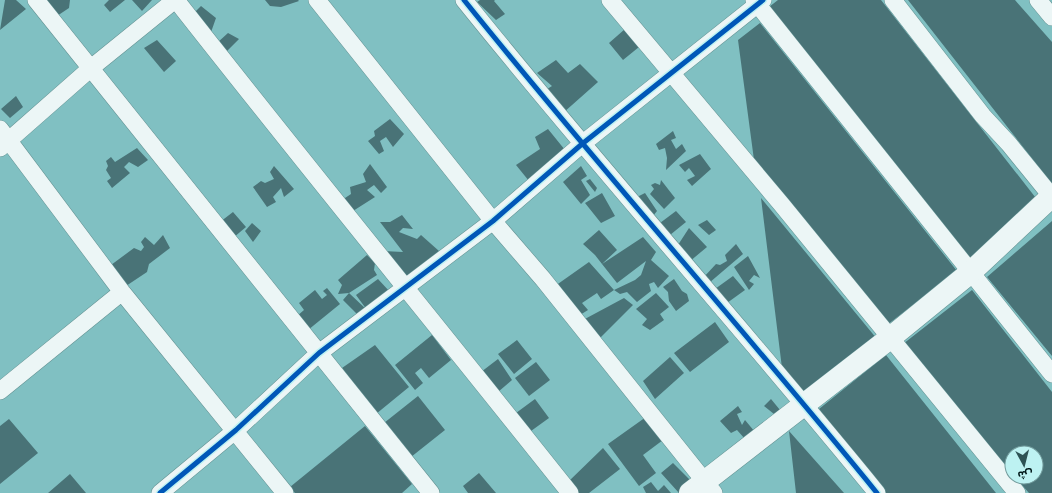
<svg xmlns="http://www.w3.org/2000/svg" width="1052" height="493" font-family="Inter,'Noto Sans Arabic',sans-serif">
<rect width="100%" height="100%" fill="#80c0c2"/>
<path fill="#497377" d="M 5,0 L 16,0 L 26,9 L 0,30 Z
M 42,0 L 70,0 L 69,8 L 57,16 Z
M 109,0 L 125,0 L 110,12 L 104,5 Z
M 132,0 L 152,0 L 142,11 Z
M 265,0 L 298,0 L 299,1 L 281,7 L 270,6 Z
M 480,0 L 495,0 L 494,1 L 505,14 L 496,20 L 477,2 Z
M 778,0 L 881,0 L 1039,202 L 969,260 L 769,7 Z
M 908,0 L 1015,0 L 1052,42 L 1052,184 Z
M 201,6 L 216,18 L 210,35 L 193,14 Z
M 760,23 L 957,271 L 887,325 L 754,160 L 738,40 Z
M 625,29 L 639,47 L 623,60 L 609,43 Z
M 228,33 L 239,39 L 226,52 L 217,43 Z
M 157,40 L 176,61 L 164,72 L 144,48 Z
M 556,60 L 568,73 L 580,64 L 598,82 L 563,113 L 544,91 L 552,86 L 537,73 Z
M 16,96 L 23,107 L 10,118 L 1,109 Z
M 390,119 L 404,134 L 393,147 L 386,137 L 380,141 L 384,151 L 379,154 L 368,141 L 375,136 L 374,131 Z
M 548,129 L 565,150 L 529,181 L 516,165 L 540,149 L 535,137 Z
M 673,131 L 676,138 L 671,140 L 676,149 L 682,144 L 686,151 L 666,170 L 667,158 L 665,148 L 659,150 L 656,144 Z
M 137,148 L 148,160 L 138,167 L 129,162 L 124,167 L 130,173 L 112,188 L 107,181 L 111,178 L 106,170 L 108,166 L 106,161 L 111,157 L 115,162 Z
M 700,154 L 711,169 L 692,186 L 687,180 L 695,176 L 689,168 L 685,172 L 679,165 Z
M 370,164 L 387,187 L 381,193 L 374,185 L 367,190 L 375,197 L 353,211 L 342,200 L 351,194 L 350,187 L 366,182 L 363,174 Z
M 274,166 L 294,189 L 284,197 L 281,188 L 273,197 L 276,202 L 267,207 L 253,187 L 261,181 L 265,183 L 274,179 L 270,172 Z
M 581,166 L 587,176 L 581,180 L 590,195 L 581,204 L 563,182 Z
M 590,179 L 597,188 L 595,192 L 586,181 Z
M 661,180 L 675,198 L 664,209 L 650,194 L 654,189 L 651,185 L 655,183 L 660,185 Z
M 602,193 L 615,216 L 601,223 L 585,203 Z
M 645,193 L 657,211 L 653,216 L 637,197 Z
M 761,198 L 877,339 L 806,396 L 782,368 Z
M 676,211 L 686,222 L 670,235 L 660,223 Z
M 233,212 L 246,227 L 233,238 L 220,222 Z
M 402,215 L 413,229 L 403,228 L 399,232 L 417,239 L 421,235 L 439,251 L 404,285 L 383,251 L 403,252 L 380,222 L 390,222 Z
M 707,220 L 716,230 L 709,235 L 698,225 Z
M 1052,221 L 1052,356 L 987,277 Z
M 252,223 L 261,231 L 253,242 L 245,231 Z
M 689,228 L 707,247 L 689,262 L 686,252 L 678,245 Z
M 599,230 L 617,250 L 602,264 L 643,237 L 656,252 L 651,260 L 669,276 L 658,288 L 654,282 L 649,284 L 651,291 L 637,302 L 627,292 L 620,294 L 614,290 L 635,280 L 641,275 L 646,261 L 617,283 L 602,264 L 595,255 L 583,244 Z
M 163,235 L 170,248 L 149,264 L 147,272 L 126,286 L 111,265 L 134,248 L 141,251 L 144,247 L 141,242 L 145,237 L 154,245 Z
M 736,244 L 743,254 L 709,283 L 703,278 L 716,264 L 720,265 L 727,261 L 725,255 Z
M 367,255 L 375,263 L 374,270 L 377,275 L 349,293 L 338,294 L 342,285 L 338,280 Z
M 748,256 L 760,278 L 754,275 L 749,281 L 754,284 L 749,290 L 734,267 Z
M 589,262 L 614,290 L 601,299 L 597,293 L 582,303 L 588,310 L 580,315 L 555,286 Z
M 733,276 L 745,290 L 727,303 L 715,289 Z
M 378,279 L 390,292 L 367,310 L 357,314 L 343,300 L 349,293 L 367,310 L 356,295 Z
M 674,279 L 682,291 L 687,294 L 689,301 L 676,311 L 669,301 L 668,292 L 663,287 Z
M 327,288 L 340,304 L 308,330 L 297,316 L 304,310 L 299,303 L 315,290 L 322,299 L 327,295 L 323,291 Z
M 972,290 L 1052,392 L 1052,493 L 1029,493 L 1015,477 L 1036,477 L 1036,453 L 1012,453 L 1012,473 L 903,344 Z
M 656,293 L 669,307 L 660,314 L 664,320 L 650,330 L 642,325 L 647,319 L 636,309 Z
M 624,298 L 633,305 L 599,339 L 583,320 Z
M 715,322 L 729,342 L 690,372 L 674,353 Z
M 432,335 L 451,360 L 429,378 L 421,368 L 415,373 L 423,383 L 415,390 L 395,365 Z
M 517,340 L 532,359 L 514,374 L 498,354 Z
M 375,345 L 409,387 L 376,414 L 342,368 Z
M 886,355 L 996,493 L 886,493 L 819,409 Z
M 670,357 L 684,373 L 655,399 L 643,381 Z
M 498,359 L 512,380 L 498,392 L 481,372 Z
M 536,362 L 550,380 L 529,396 L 515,378 Z
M 418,396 L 445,430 L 411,457 L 384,423 Z
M 535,399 L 549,418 L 531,431 L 516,413 Z
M 771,399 L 780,410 L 774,414 L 764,406 Z
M 738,406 L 742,412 L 737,414 L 742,425 L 745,420 L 755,432 L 745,439 L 737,430 L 731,433 L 720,421 Z
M 646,417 L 663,440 L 643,455 L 656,473 L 639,486 L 608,444 Z
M 9,419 L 38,453 L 0,484 L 0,426 Z
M 365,426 L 412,484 L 402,493 L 295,493 L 290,487 Z
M 789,431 L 844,493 L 796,493 Z
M 603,448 L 620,469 L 589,493 L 577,493 L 568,482 Z
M 673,463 L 691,481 L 679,493 L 661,473 Z
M 479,473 L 496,493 L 468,493 L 463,486 Z
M 70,474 L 86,493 L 48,493 Z
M 651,482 L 658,491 L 664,485 L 671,493 L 646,493 L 643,487 Z"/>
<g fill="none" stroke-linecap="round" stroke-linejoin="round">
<g stroke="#639293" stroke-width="18">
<path id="minor" d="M 36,0 L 431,493
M 176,0 C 306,166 439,328 570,493
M 317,0 L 493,221 L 543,279 L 714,493
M 464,0 C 598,167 742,327 877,493
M 610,0 L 782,205 L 1017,493
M 754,0 L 1052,374
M 893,0 L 983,116 L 1009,144 L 1052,197
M 1038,0 L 1052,17
M 0,129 L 122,292 L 285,493
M 0,148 L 91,68 L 175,0
M 0,391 L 122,292
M 160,493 L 236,430 L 319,353 L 493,221 L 582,144 L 763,0"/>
</g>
<g stroke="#639293" stroke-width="23">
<path id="tertiary" d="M 690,493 L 890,338 L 971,272 L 1052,196"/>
</g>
<use href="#minor" stroke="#ecf6f6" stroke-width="17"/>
<use href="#tertiary" stroke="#ecf6f6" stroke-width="22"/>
<g stroke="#bdf2f2" stroke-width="8">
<path id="cycleway" d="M 464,0 C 598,167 742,327 877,493
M 160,493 L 236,430 L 319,353 L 493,221 L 582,144 L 763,0"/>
</g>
<use href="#cycleway" stroke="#0057b8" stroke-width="5"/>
</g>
<g transform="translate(1024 465) rotate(173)"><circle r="19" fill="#bdf2f2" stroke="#729b9c"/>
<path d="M0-3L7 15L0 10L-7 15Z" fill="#2d5355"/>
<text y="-6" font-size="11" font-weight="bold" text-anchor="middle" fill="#01191a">ش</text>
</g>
</svg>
